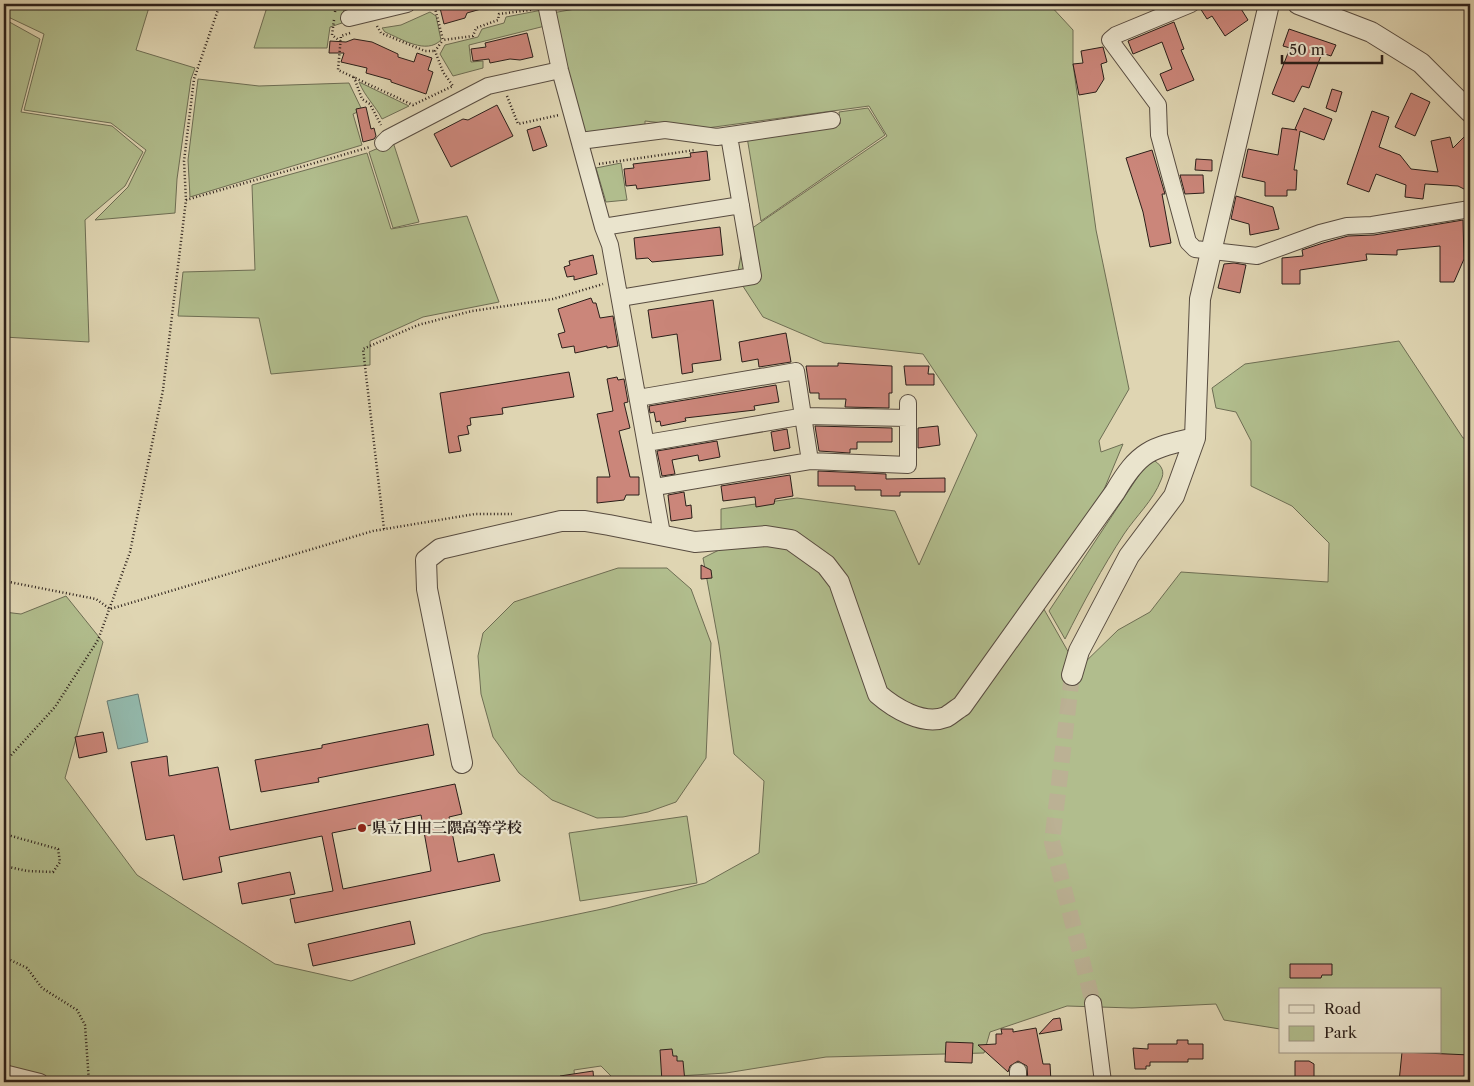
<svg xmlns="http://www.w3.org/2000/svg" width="1474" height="1086" font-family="'Libre Caslon Text','Noto Serif JP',serif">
<rect width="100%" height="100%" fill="#dfd5b2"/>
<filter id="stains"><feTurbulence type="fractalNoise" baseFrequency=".004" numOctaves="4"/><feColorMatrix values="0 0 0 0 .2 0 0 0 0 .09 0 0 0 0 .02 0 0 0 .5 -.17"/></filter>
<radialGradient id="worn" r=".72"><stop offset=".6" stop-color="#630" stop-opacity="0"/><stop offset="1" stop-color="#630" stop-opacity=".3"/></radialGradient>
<path fill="#b1bd8d" stroke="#6e6e54" d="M 4,4 L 150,4 L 136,50 L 195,68 L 191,79 L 177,179 L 175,213 L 95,220 L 128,187 L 146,150 L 111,123 L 24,110 L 44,34 L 4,15 Z
M 268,4 L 345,4 L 342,23 L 330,27 L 327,48 L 254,48 Z
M 604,4 L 1049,4 L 1073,30 L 1073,64 L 1096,230 L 1129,389 L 1099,441 L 1101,452 L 1123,444 L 1103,492 L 1033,590 L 1078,669 L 1118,630 L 1150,612 L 1181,572 L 1328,582 L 1329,543 L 1292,506 L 1251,486 L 1251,441 L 1236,412 L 1216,408 L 1212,388 L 1245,364 L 1399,341 L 1463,438 L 1470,439 L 1470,1072 L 1419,1052 L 1440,1052 L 1440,990 L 1280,990 L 1280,1029 L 1224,1020 L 1216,1004 L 1132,1008 L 1067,1006 L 990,1032 L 984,1053 L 826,1057 L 726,1073 L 615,1080 L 601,1066 L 574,1070 L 575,1082 L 4,1082 L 4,612 L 21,614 L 66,596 L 103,642 L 65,778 L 137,875 L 275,964 L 351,981 L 483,934 L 607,908 L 705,883 L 759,853 L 764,781 L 734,754 L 719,645 L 703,558 L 721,549 L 721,509 L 797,498 L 895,511 L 919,565 L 977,435 L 923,354 L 824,343 L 763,317 L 737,277 L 745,233 L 887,136 L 869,106 L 707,128 L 645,121 L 645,125 L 583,134 L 552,13 Z
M 542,10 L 545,26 L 469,45 L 471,62 L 483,61 L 483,68 L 453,76 L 440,54 L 445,45 L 478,37 L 482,29 L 504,23 L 506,17 Z
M 430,12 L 436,16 L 441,40 C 426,55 402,39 385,32 L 382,28 L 401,25 Z
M 4,19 L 40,39 L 21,112 L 112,126 L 143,152 L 125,186 L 85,220 L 89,342 L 4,337 Z
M 198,79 L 259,86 L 349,83 L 362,110 L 353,114 L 362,145 L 190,197 L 188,160 Z
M 359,82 L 409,106 L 382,119 C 375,105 365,97 359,82 Z
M 868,108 L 885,135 L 761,221 L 747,137 L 840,124 L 839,112 Z
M 393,142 L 419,222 L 393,228 L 369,152 Z
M 367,153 L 391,229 L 467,216 L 499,302 L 423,317 L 370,341 L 370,365 L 271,374 L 259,318 L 178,316 L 183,272 L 255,270 L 252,185 Z
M 621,163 L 627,200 L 606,202 L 596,168 Z
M 1155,461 C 1162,466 1165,472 1161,480 C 1153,501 1136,516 1124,534 C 1102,568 1083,603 1065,639 L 1049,611 L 1141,472 L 1149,462 Z
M 618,568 L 667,568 L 691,589 L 711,643 L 706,758 L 676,802 L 648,812 L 623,817 L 597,818 L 552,800 L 519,773 L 493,737 L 481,694 L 478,656 L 483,633 L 514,602 Z
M 687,816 L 697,883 L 580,901 L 569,833 Z"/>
<path fill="#93b9ac" stroke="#697b72" d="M 138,694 L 148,742 L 118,749 L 107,701 Z"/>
<path fill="#cb867a" stroke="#2b1f1a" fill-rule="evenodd" d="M 439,4 L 488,4 L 488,7 L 467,13 L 465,18 L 444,24 Z
M 1201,4 L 1238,4 L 1248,20 L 1225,36 L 1212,16 L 1207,19 L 1200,8 Z
M 1174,22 L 1184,49 L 1181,50 L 1194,80 L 1167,91 L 1160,74 L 1172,69 L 1162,42 L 1133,54 L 1128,41 Z
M 1289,29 L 1336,45 L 1331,56 L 1322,53 L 1309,88 L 1302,86 L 1294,102 L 1272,94 L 1290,48 L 1283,46 Z
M 527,33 L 533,57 L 520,60 L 510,59 L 490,63 L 489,59 L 473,61 L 471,49 L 486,47 L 485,43 Z
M 354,39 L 372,42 L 398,54 L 398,57 L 414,62 L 417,53 L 432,58 L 428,70 L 433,72 L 426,94 L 391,82 L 391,80 L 366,73 L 367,68 L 341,62 L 344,53 L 329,53 L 330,41 L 346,42 Z
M 1103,47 L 1107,62 L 1101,64 L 1104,79 L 1096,92 L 1079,95 L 1073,64 L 1083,63 L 1081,51 Z
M 1332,89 L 1342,92 L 1336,112 L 1326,108 Z
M 1411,93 L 1430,102 L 1415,136 L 1395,127 Z
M 497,105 L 513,136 L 451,167 L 434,134 L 463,119 L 468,120 Z
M 366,107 L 371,129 L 374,128 L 376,136 L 374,139 L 363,142 L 356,109 Z
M 1304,108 L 1332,119 L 1324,140 L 1300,131 L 1294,170 L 1297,170 L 1296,190 L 1287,190 L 1287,196 L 1265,196 L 1265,182 L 1242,177 L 1248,149 L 1278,155 L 1282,128 L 1297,130 L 1295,129 Z
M 1372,111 L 1389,117 L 1379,147 L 1400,155 L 1411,169 L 1438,172 L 1431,141 L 1450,137 L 1453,148 L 1464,137 L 1470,143 L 1470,192 L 1458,186 L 1425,184 L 1423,199 L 1405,197 L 1406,185 L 1376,174 L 1369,192 L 1347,184 Z
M 540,126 L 547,146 L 533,151 L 527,130 Z
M 1152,150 L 1165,194 L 1162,194 L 1171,243 L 1150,247 L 1143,212 L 1126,158 Z
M 707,151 L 710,180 L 637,189 L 636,185 L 626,186 L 624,169 L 634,168 L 633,164 L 691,157 L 690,153 Z
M 1196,159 L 1212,160 L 1212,171 L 1195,170 Z
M 1180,175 L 1203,175 L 1204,193 L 1185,194 Z
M 1236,196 L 1273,207 L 1279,229 L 1250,235 L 1249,224 L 1231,219 Z
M 1463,220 L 1464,259 L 1454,282 L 1440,282 L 1440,246 L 1397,250 L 1397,255 L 1366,254 L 1367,260 L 1300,270 L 1300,284 L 1282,284 L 1282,258 L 1303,256 L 1302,250 L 1323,243 L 1348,236 L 1374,235 Z
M 720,227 L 723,255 L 652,262 L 648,258 L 636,259 L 634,238 Z
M 593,255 L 597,274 L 574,280 L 574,276 L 567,277 L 564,267 L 570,265 L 569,261 Z
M 1234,263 L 1246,265 L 1240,293 L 1218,288 L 1224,264 Z
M 591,298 L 593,303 L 596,303 L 600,318 L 613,316 L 618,346 L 607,348 L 607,346 L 575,353 L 574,346 L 562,348 L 558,334 L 565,332 L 558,309 Z
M 713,300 L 721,360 L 692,364 L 693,372 L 682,374 L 677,334 L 652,338 L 648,310 Z
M 786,333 L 791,362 L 759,367 L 758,359 L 742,362 L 739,342 Z
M 838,363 L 892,366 L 892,393 L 889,393 L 889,408 L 845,407 L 846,399 L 819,399 L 819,393 L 810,393 L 806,366 L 838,366 Z
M 904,366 L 929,366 L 928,374 L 934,374 L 934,385 L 906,385 Z
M 569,372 L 574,397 L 502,408 L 503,414 L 470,418 L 471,425 L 467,426 L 469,434 L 458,436 L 461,451 L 449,453 L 440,393 Z
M 617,377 L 618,380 L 624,379 L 628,402 L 624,403 L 630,428 L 619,431 L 630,477 L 639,477 L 639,495 L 626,495 L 624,500 L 597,503 L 597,477 L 610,477 L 597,414 L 613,411 L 607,379 Z
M 776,385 L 779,402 L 754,406 L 755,410 L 685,418 L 686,421 L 661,426 L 660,421 L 656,422 L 654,412 L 650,413 L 649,406 Z
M 815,426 L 892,428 L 892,442 L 857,442 L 857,449 L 850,449 L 850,453 L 819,451 Z
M 938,426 L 940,445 L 918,448 L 918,428 Z
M 787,429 L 790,448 L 774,451 L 771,432 Z
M 717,441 L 720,457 L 699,461 L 698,455 L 672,460 L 675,474 L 662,476 L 657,451 Z
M 818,471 L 886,474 L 886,479 L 945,478 L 945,492 L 900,492 L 900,496 L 881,496 L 881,490 L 855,490 L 855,486 L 818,486 Z
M 790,475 L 793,496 L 775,499 L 774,504 L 756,507 L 755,497 L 723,501 L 721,486 Z
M 684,492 L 686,506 L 691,505 L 692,518 L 671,521 L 668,495 Z
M 701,565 L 711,570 L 712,578 L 701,579 Z
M 428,724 L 434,755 L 318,778 L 319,782 L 261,792 L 255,760 L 322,748 L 322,745 Z
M 103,732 L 107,752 L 79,758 L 75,737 Z
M 167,756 L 169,776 L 218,767 L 230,830 L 455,784 L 462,814 L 449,817 L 458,862 L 494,854 L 500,881 L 295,923 L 290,899 L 333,891 L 322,836 L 219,857 L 222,872 L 183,880 L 174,835 L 146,840 L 131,762 ZM 421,815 L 431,871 L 343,889 L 332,833 Z
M 290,872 L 295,894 L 242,904 L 238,883 Z
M 410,921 L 415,944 L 313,966 L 308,944 Z
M 1290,964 L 1332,964 L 1332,975 L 1322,975 L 1321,978 L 1290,978 Z
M 1060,1018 L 1062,1030 L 1039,1034 L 1053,1019 Z
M 1036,1028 L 1043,1064 L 1050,1064 L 1051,1082 L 1028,1082 L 1027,1066 L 1018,1061 L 1010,1066 L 1008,1072 L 978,1045 L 996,1044 L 996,1034 L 1002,1034 L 1001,1029 L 1013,1029 L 1013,1032 Z
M 1177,1040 L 1188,1040 L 1188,1044 L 1203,1044 L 1203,1059 L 1188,1059 L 1188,1062 L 1150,1062 L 1150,1066 L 1146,1066 L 1146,1069 L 1135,1069 L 1133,1048 L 1148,1049 L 1148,1044 L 1177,1044 Z
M 946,1042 L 973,1043 L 972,1063 L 945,1062 Z
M 672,1049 L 673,1056 L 677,1056 L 677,1061 L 683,1061 L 685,1082 L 662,1082 L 660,1050 Z
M 1402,1052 L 1470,1055 L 1470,1082 L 1399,1082 Z
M 1295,1061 L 1309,1061 L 1314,1064 L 1314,1082 L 1295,1082 Z
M 593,1071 L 594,1082 L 561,1082 L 560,1076 Z"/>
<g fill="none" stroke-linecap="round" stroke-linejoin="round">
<path stroke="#bbb194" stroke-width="16" stroke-dasharray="16 8" stroke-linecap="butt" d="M 1072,675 L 1052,842 L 1093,1003"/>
<g stroke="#584c40" stroke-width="18">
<path id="minor" d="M 546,4 L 560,70 L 603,227 L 610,245 L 662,534
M 1191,4 L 1116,35 L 1110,40 L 1158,105 L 1159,135 L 1188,242 L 1195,249 L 1257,256 L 1320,233 L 1347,226 L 1372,225 L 1470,209
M 349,18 L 407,4
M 580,141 L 665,130 L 717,137 L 832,120
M 383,143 L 388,138 L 488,86 L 560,70
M 603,227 L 741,205
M 620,298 L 753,276 L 729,136
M 638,398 L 796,371 L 810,461
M 647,443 L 805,416 L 908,418
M 655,487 L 810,461 L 908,465 L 908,403
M 1093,1003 L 1103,1082
M 1018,1071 L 1018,1082
M 4,1073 L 40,1082"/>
</g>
<g stroke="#584c40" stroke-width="22">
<path id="tertiary" d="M 1298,4 L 1371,32 L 1421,63 L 1470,112
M 1072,675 L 1079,651 L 1129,556 L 1174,496 L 1195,438 L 1200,299 L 1269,4
M 462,763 L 427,589 L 426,560 L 440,549 L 561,521 L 585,521 L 609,525 L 695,542 L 766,536 L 791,540 L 826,565 L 839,582 L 878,694 C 894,708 923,726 946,717 C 951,714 957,709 962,706 L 1115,492 C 1139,451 1150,448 1195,438"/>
</g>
<path stroke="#2b1f1a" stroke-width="2.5" stroke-dasharray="1 2.5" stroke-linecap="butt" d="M 434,4 L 443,40 L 473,36 L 476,28 L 498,20 L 499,14 L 530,10 L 531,5
M 335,12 L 336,4
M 334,20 L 332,35 L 340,41
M 377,26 L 381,33 L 425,51 L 435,51
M 350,33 L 341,36 L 338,70 L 413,105 L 453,86 L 443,72 L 435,51 L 443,40
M 354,77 L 362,99 L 370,104 L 381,125
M 507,96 L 518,124 L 559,115
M 599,164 L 695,150
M 186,200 L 370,147
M 384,529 L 363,349 L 418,325 L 472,311 L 553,299 L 603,284
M 4,581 L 96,599 L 110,609 L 373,531 L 475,514 L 512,514
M 4,763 L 55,707 L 98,640 L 130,552 L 163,390 L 186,200 L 184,161 L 194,79 L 220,4
M 4,834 L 58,849 L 60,862 L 53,872 L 27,871 L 4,866
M 4,957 L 27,968 L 42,988 L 77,1010 L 85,1025 L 89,1082"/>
<use href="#minor" stroke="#eae4cd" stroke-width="16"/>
<use href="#tertiary" stroke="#eae4cd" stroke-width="20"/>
</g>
<circle fill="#8f2418" stroke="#eae4cd" stroke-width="2" cx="362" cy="828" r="5"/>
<g text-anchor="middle" stroke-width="4.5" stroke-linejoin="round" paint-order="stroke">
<g font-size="15" font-weight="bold" fill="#2b1f1a" stroke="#eae4cd" text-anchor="start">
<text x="372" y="833">県立日田三隈高等学校</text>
</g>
</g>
<rect width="1474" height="1086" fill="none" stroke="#dfd5b2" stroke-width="20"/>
<rect x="5" y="5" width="1464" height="1076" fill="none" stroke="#2b1f1a" stroke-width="2.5"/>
<rect x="10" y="10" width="1454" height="1066" fill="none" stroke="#2b1f1a"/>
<rect x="1279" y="988" width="162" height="65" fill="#eae4cd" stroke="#9e9585"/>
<rect x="1289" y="1005" width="25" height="8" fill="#eae4cd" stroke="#9e9585"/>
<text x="1324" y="1014" font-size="15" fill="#2b1f1a">Road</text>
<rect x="1289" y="1026" width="25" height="15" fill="#b1bd8d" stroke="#9e9585"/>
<text x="1324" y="1038" font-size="15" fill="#2b1f1a">Park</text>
<path d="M1282 55v8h100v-8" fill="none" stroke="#2b1f1a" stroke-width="2.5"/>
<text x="1289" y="55" font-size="15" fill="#2b1f1a" stroke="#eae4cd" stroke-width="4" paint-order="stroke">50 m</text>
<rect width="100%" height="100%" filter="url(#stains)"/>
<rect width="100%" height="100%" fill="url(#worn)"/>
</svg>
